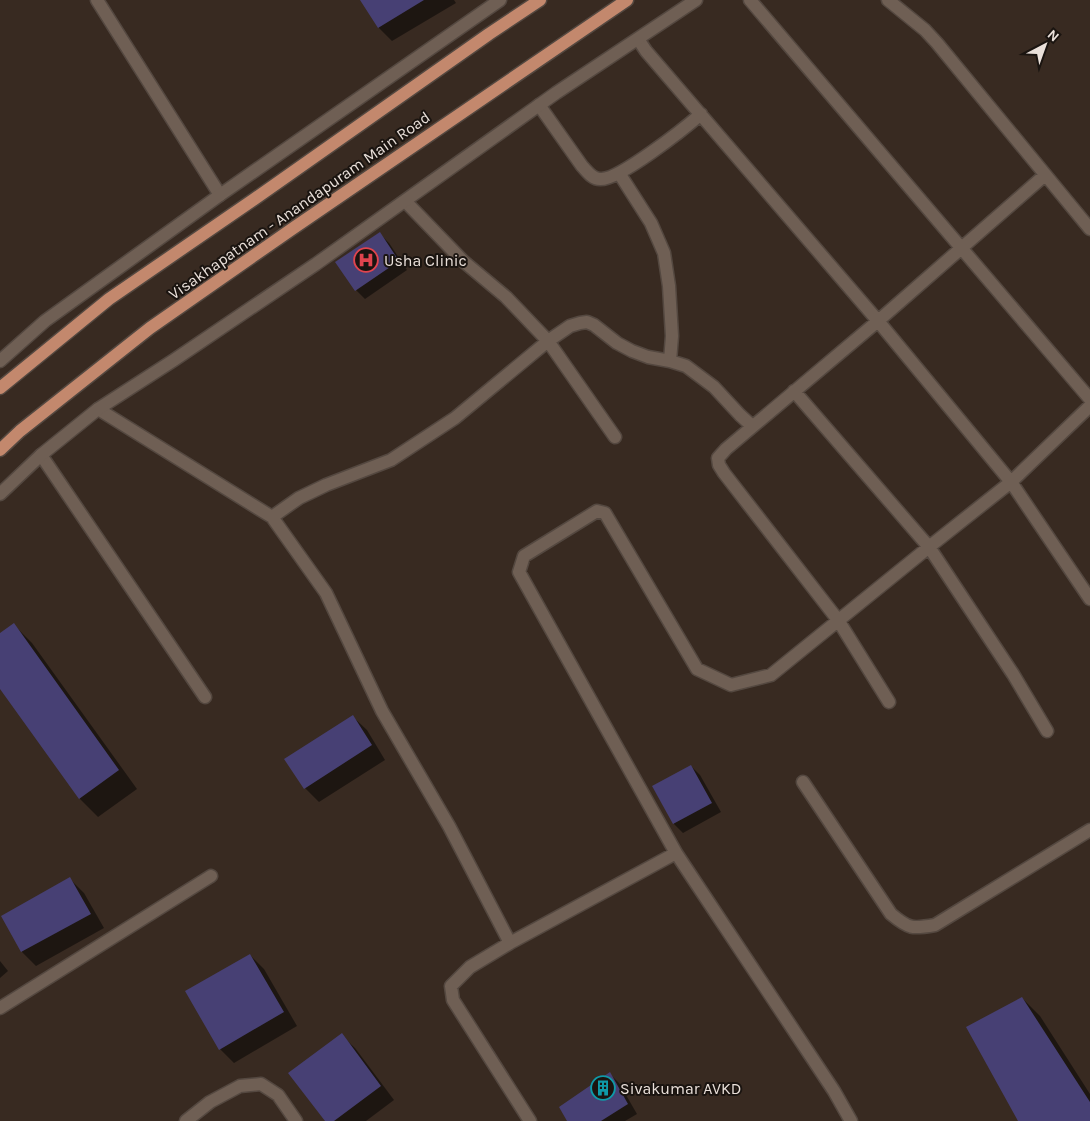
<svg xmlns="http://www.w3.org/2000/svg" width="1090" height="1121" font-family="Karla,sans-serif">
<rect width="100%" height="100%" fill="#382a21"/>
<path fill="#0007" d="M 362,0 L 454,0 L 456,3 L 392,41 L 378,27 Z
M 380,234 L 389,243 L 407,270 L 365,299 L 356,290 Z
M 14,625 L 32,643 L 137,789 L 98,817 L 80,799 L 0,687 L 0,635 Z
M 353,717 L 367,730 L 385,760 L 319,802 L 305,788 Z
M 691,766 L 700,775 L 721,812 L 683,833 L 674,824 L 653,787 Z
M 70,879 L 84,893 L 104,928 L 36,966 L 22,952 L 3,916 Z
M 250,955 L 264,969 L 297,1026 L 234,1063 L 220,1049 Z
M 0,961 L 8,971 L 0,978 Z
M 1022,998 L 1040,1016 L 1090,1094 L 1090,1121 L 1020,1121 Z
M 341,1035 L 355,1048 L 394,1100 L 366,1121 L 326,1121 Z
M 610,1074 L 619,1083 L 637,1114 L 625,1121 L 569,1121 Z"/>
<path fill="#474074" d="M 360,0 L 424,0 L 378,28 Z
M 380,232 L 399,261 L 355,291 L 335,262 Z
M 14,623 L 119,770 L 79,799 L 0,689 L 0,633 Z
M 353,715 L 372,745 L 304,789 L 284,759 Z
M 691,765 L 712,803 L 673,824 L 652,786 Z
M 70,877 L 91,914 L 21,952 L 1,916 Z
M 250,954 L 284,1012 L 219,1050 L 185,991 Z
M 1022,997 L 1090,1102 L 1090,1121 L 1018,1121 L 966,1027 Z
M 342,1033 L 381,1086 L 334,1121 L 325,1121 L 288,1073 Z
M 610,1072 L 628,1104 L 601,1121 L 567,1121 L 559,1107 Z"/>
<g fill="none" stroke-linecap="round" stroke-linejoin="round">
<g stroke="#544840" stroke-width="15">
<path id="minor" d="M 97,0 L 220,195
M 750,0 L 1090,399
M 888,0 L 925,30 L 937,43 L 1090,229
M 638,39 L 646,51 L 878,321 L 1011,482 L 1090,599
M 539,105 L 582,166 C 587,171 592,179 600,179 C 618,181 685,128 701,114
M 619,173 L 651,223 L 664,253 L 669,286 L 672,336 L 670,361
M 405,201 L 463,261 L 506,297 L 548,341 L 615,437
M 794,391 L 929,547 L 1013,674 L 1047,731
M 98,409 L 272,517 L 326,593 L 382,711 L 449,826 L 510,943
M 41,455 L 205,697
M 272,517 L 299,498 L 326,485 L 391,460 L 455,418 L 548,341 L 570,326 L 580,323 L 587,322 L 594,325 L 617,343 L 632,351 L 648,357 L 670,361 L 686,366 L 714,387 L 740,415 L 752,426
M 889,702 L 838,620 L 724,473 L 719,465 L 718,458 L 726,449 L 878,321 L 1045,175
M 803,782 L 891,914 C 909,929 912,929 935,925 L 1090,830
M 676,853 L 519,572 L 524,556 L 597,511 L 605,513 L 697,669 L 731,685 L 771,675 L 929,547 L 1011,482 L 1090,406
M 0,1008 L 211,876
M 186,1121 L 210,1102 L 240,1086 L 261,1084 L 278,1095 L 296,1121
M 530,1121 L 453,1000 L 451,986 L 470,967 L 510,943 L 676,853 L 834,1091 L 851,1121"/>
</g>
<g stroke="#544840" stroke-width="15">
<path id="tertiary" d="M 0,361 L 45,321 L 220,195 L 500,0
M 0,494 L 41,455 L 98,409 L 174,360 L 316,264 L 556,93 L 696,0"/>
</g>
<g stroke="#544840" stroke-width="15">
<path id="primary" d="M 0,388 L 109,299 L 253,200 L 489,34 L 540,0
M 0,450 L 20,431 L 150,328 L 292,229 L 627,0"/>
</g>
<use href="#minor" stroke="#6f5f54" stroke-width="12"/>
<use href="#tertiary" stroke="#6f5f54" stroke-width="12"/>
<use href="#primary" stroke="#c3886d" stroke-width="12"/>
</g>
<defs>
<g id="hospital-ring" transform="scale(1.25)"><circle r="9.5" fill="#1a1410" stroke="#e0444e" stroke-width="1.5"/><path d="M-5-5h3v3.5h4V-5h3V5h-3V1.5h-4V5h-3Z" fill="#e0444e"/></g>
<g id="building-ring" transform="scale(1.25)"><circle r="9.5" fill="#1a1410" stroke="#0f9aa8" stroke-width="1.5"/><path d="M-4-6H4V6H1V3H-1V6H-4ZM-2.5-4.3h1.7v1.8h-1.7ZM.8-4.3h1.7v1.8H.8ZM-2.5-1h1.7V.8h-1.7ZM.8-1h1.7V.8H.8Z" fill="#0f9aa8"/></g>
</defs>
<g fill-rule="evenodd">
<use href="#hospital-ring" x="366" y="260"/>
<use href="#building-ring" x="603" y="1088"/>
</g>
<g text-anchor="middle" stroke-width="4" stroke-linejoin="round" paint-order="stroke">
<g font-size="16" fill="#eae0da" stroke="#1a1410">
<text transform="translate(299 205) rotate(-35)" y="6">Visakhapatnam - Anandapuram Main Road</text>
</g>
<g font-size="16" fill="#eae0da" stroke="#1a1410" text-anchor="start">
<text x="384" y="266">Usha Clinic</text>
<text x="620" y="1094">Sivakumar AVKD</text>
</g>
</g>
<g transform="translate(1045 45) rotate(41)" stroke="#1a1410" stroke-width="4" paint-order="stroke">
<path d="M0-4L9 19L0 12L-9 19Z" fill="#eae0da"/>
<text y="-8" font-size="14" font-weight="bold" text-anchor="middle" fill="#eae0da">N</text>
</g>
</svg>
